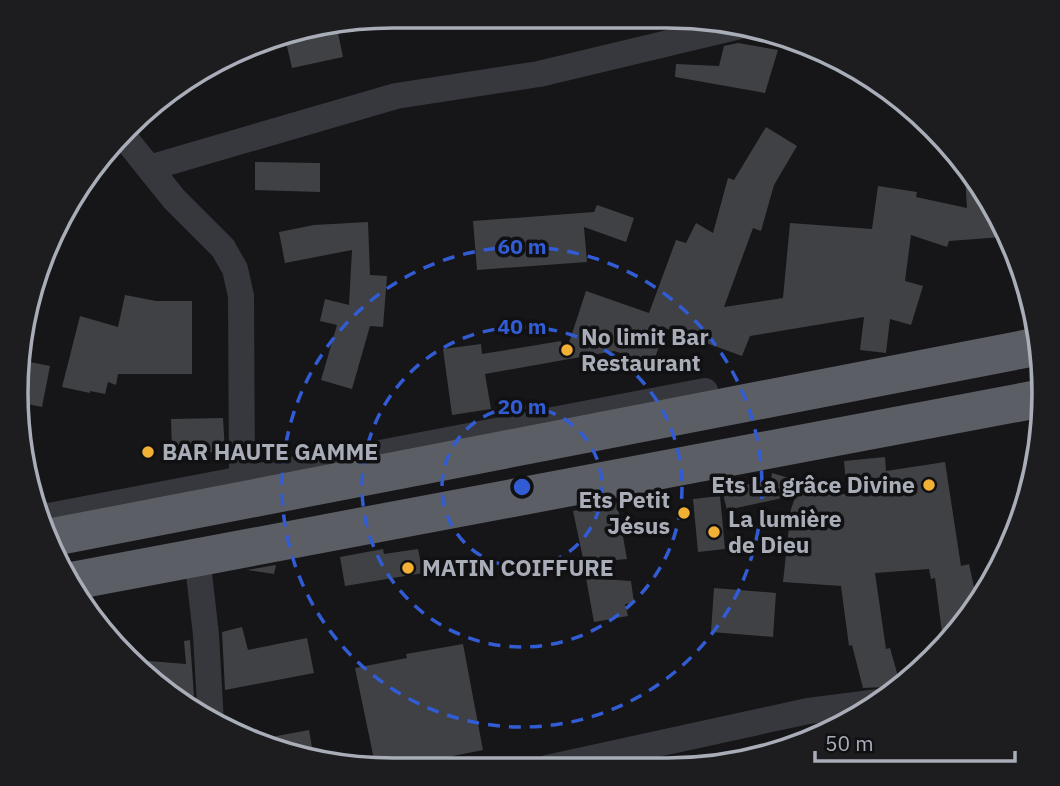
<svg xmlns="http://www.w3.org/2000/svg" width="1060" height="786" font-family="'IBM Plex Sans',sans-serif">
<rect width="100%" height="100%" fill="#161618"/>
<path fill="#404145" d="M 336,23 L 343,57 L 292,68 L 284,33 L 295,29 Z
M 738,43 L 778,50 L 765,93 L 675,77 L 676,64 L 719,66 L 724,46 Z
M 766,127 L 797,146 L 774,185 L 761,231 L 753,228 L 724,307 L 783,298 L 790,223 L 872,229 L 878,186 L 917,192 L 916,197 L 967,208 L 964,161 L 1003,237 L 949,241 L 947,247 L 911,235 L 905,281 L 923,286 L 911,325 L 890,319 L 886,353 L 860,350 L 864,317 L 750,336 L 742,356 L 665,328 L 653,364 L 614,351 L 485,374 L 491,409 L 452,415 L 443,349 L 481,344 L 482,354 L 561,341 L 564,358 L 586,291 L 649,313 L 676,240 L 686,243 L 696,223 L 713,233 L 728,178 L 734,180 Z
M 255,162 L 320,163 L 320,192 L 255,190 Z
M 597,205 L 634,218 L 626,242 L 584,227 L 587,262 L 477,270 L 473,221 L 594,212 Z
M 368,222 L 370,275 L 387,276 L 383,327 L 370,326 L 352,389 L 321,380 L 337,325 L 320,321 L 325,299 L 349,305 L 352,250 L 285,263 L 279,232 L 314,225 Z
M 125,295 L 156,301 L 192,301 L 192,374 L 118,374 L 116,385 L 108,382 L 105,394 L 90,391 L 90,393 L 62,387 L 80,316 L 118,327 Z
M 20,360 L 50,366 L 42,407 L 18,402 Z
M 223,418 L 225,452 L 172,453 L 171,419 Z
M 885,457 L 886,471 L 945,462 L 961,566 L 969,564 L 977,601 L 943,640 L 935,578 L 931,579 L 929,569 L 875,573 L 886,649 L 890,648 L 901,687 L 893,695 L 884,687 L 863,688 L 852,645 L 849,646 L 841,586 L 783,582 L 791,509 L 796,495 L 727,510 L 722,490 L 771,479 L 772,473 L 847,495 L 844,461 Z
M 720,496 L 725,549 L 698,552 L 693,499 Z
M 617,503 L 627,559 L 584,563 L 573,511 Z
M 383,549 L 384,554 L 418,549 L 423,573 L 345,586 L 340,557 Z
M 276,565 L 274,574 L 247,570 Z
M 586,578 L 631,581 L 634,603 L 625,604 L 628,616 L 594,622 Z
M 714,588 L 776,593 L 773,637 L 711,632 Z
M 242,627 L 248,650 L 307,638 L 314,673 L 225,690 L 222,632 Z
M 190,640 L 194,696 L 181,699 L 137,660 L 186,664 L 184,641 Z
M 463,644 L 483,750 L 418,763 L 418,766 L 404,769 L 376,769 L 355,668 L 407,658 L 406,654 Z
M 309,730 L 314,759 L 272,750 L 250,741 Z"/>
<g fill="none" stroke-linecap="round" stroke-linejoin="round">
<path stroke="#37383d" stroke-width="26" d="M 121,133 L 174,199 L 223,248 L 235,269 L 241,296 L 242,481 L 236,495
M 149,168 L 396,96 L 539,74 L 744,25
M 38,518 L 705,391
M 197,556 L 206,635 L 211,723
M 547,768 L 808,711 L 879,702"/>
<path stroke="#5b5e65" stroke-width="38" d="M 48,538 L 1035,347
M 72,581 L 1038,399"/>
</g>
<g fill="none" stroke="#325cd3" stroke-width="3.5" stroke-dasharray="12 9">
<circle cx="522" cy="487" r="80"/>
<circle cx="522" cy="487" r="160"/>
<circle cx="522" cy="487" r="240"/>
</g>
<g fill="#f2b134" stroke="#111113" stroke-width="2.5">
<circle cx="567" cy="350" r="7"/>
<circle cx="148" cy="452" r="7"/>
<circle cx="929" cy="485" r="7"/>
<circle cx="684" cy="513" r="7"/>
<circle cx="714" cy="532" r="7"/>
<circle cx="408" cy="568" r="7"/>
</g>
<g text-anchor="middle" stroke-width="7" stroke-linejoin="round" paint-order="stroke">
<g font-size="23" font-weight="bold" fill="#a8adb8" stroke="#111113" text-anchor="start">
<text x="581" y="345">No limit Bar<tspan x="581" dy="26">Restaurant</tspan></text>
<text x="162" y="460">BAR HAUTE GAMME</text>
<text x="915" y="493" text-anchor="end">Ets La grâce Divine</text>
<text x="670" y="508" text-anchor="end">Ets Petit<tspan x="670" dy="26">Jésus</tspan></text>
<text x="728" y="527">La lumière<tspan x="728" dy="26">de Dieu</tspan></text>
<text x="422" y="576">MATIN COIFFURE</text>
</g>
</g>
<path d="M0 0H1060V786H0ZM393 28H667A365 365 0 0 1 1032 393V393A365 365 0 0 1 667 758H393A365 365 0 0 1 28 393V393A365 365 0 0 1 393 28Z" fill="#1d1d20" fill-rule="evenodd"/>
<path fill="none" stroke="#a8adb8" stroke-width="3.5" d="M393 28H667A365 365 0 0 1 1032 393V393A365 365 0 0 1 667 758H393A365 365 0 0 1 28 393V393A365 365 0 0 1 393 28Z"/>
<circle cx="522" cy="487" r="10" fill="#325cd3" stroke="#111113" stroke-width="3.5"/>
<g font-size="21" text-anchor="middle" font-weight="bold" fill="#325cd3" stroke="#111113" stroke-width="7" stroke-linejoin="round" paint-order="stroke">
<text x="522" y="254">60 m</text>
<text x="522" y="334">40 m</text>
<text x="522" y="414">20 m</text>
</g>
<path d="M815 751v10h200v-10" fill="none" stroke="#a8adb8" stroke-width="3.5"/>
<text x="825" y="751" font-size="21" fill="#a8adb8" stroke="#111113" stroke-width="5" paint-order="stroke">50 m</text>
</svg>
